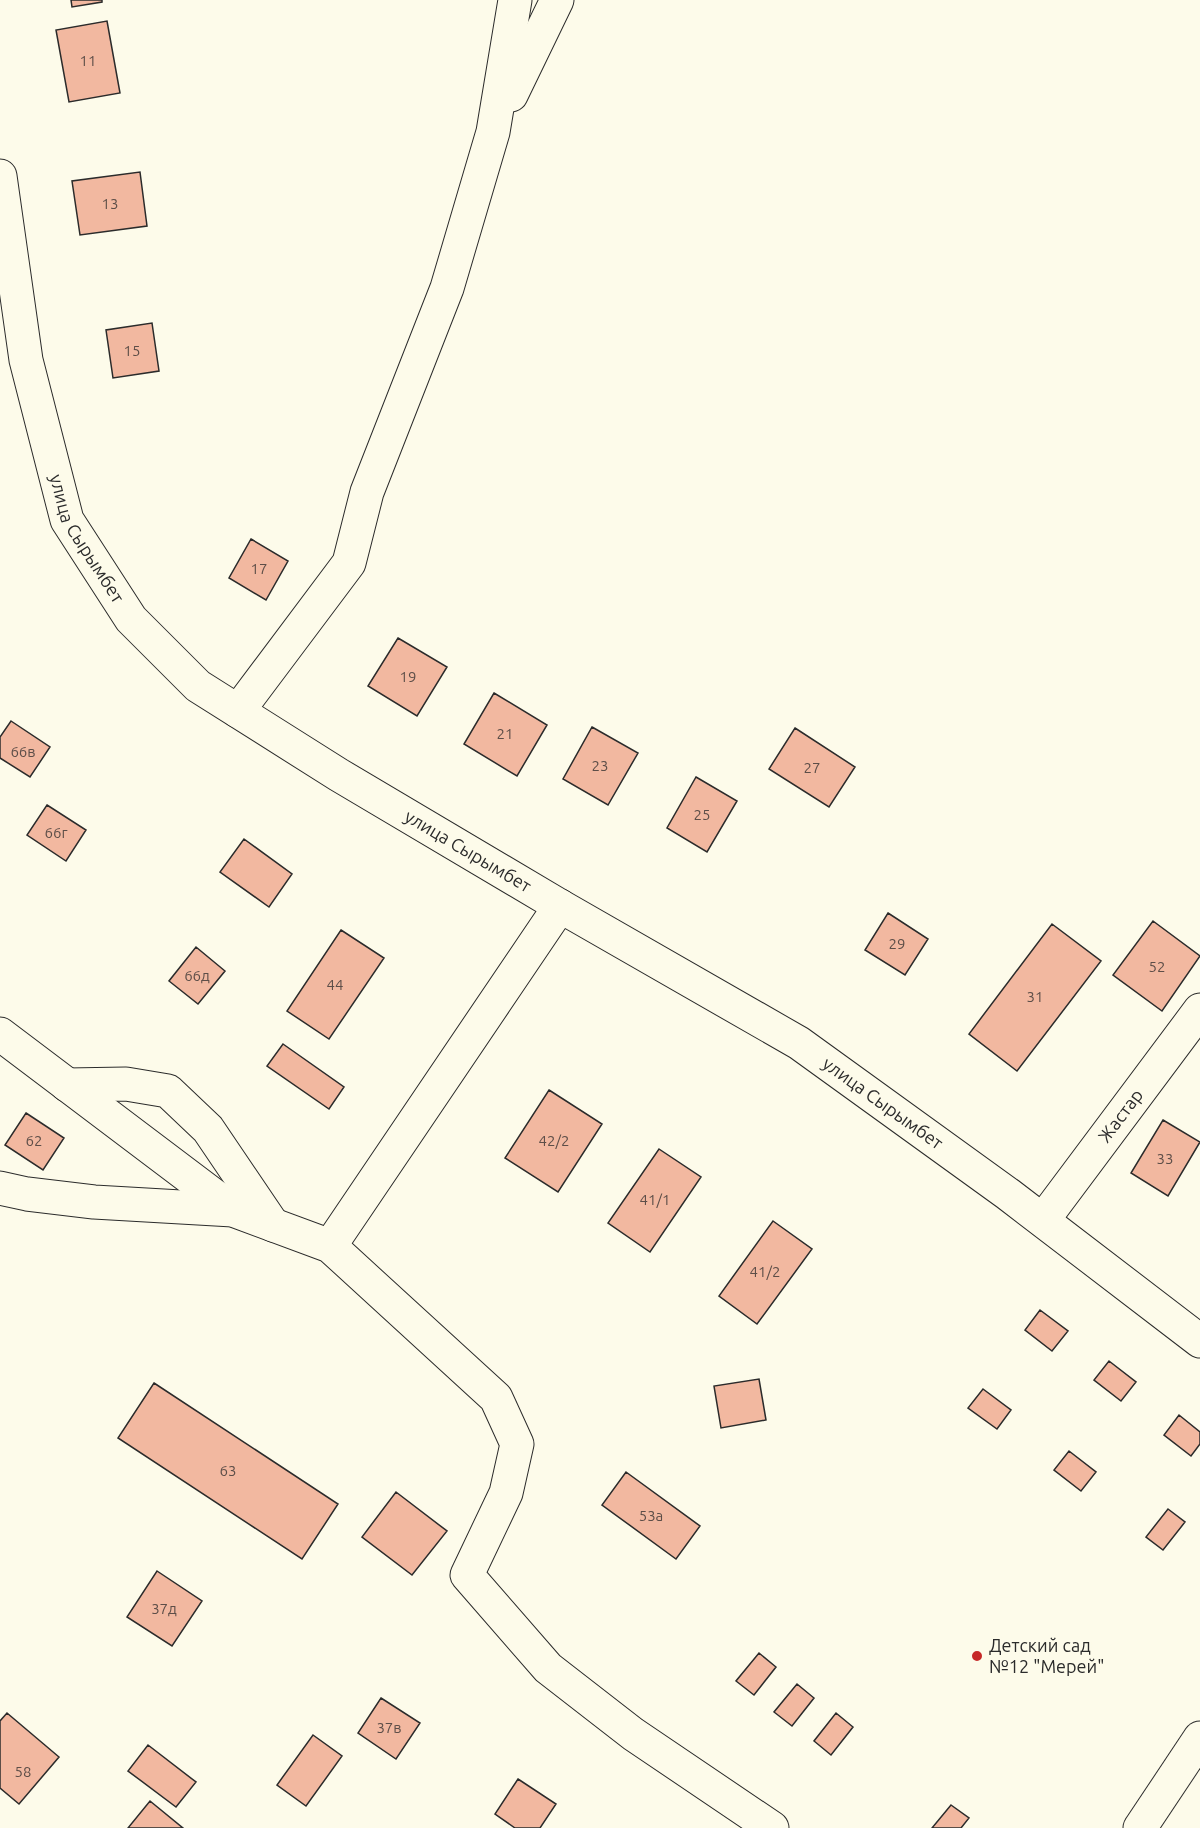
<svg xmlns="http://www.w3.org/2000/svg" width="1200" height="1828" font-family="Ubuntu,sans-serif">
<rect width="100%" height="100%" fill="#fdfbea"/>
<path fill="#f2b8a0" stroke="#2b2b2b" stroke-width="1.5" d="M 71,0 L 102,0 L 102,2 L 72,7 Z
M 107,21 L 120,93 L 69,102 L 56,30 Z
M 140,172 L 147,226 L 80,235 L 72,181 Z
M 152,323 L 159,371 L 113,378 L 106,330 Z
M 251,539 L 288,561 L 266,600 L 229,578 Z
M 398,638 L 447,667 L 417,716 L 368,686 Z
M 494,693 L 547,725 L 517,776 L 464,744 Z
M 11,721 L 50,747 L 30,777 L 0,758 L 0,737 Z
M 592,727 L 638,753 L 608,805 L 563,779 Z
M 795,728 L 855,767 L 829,807 L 769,769 Z
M 696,777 L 737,801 L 707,852 L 667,828 Z
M 47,805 L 86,830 L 66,861 L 27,835 Z
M 244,839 L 292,874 L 269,907 L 220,872 Z
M 888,913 L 928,939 L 905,975 L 865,950 Z
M 1153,921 L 1200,956 L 1162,1011 L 1113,975 Z
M 1052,924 L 1101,961 L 1017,1071 L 969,1034 Z
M 341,930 L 384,958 L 329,1039 L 287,1011 Z
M 196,947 L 225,971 L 198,1004 L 169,981 Z
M 283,1044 L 344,1087 L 329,1109 L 267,1066 Z
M 549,1090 L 602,1124 L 558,1192 L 505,1158 Z
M 26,1113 L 64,1138 L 43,1170 L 5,1145 Z
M 1163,1120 L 1200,1142 L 1168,1196 L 1131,1173 Z
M 659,1149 L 701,1177 L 650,1252 L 608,1223 Z
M 773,1221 L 812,1249 L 757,1324 L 719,1296 Z
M 1040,1310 L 1068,1331 L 1052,1351 L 1025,1330 Z
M 1109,1361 L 1136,1382 L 1121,1401 L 1094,1380 Z
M 759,1379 L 766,1420 L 721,1428 L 714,1386 Z
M 154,1383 L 338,1504 L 302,1559 L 118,1438 Z
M 983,1389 L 1011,1410 L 997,1429 L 968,1408 Z
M 1179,1415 L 1200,1432 L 1200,1444 L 1191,1456 L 1164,1435 Z
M 1069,1451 L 1096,1472 L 1081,1491 L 1054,1470 Z
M 626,1472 L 700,1526 L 676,1559 L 602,1505 Z
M 396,1492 L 447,1531 L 412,1575 L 362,1537 Z
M 1168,1509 L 1185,1522 L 1163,1550 L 1146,1537 Z
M 157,1571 L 202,1601 L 172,1646 L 127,1617 Z
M 759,1653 L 776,1667 L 754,1695 L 736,1681 Z
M 797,1684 L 814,1698 L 792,1726 L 774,1712 Z
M 381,1698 L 420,1723 L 396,1759 L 358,1733 Z
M 7,1713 L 59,1757 L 19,1804 L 0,1788 L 0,1721 Z
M 836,1713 L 853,1727 L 831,1755 L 814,1741 Z
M 313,1735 L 342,1756 L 306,1806 L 277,1785 Z
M 148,1745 L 196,1782 L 176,1807 L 128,1771 Z
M 518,1779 L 556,1804 L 540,1828 L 515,1828 L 495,1814 Z
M 150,1801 L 183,1828 L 128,1828 Z
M 951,1805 L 969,1818 L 961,1828 L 932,1828 Z"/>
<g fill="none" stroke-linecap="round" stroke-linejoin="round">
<g stroke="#2b2b2b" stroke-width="35">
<g id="minor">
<path d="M 511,95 L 557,0"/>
<path id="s1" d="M 0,176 L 26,360 L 67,520 L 131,619 L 198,686 L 339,775 L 560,906 L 799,1043 L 1008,1194 L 1200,1341"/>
<path d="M 238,711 L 349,563 L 367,492 L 447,288 L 493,132 L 515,0"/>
<path d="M 0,1034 L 233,1210"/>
<path d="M 67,1085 L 126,1084 L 168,1091 L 208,1129 L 273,1225"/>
<path d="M 0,1188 L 27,1194 L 94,1202 L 233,1210 L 330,1246 L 496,1398 L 517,1444 L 506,1493 L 467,1575 L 548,1668 L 633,1734 L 772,1828"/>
<path id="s2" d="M 1043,1220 L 1200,1010"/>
<path d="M 330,1246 L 560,906"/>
<path d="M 1140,1828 L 1200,1738"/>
</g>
</g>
<use href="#minor" stroke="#fdfbea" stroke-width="33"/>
</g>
<circle fill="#c62828" stroke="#fdfbea" stroke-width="2" cx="977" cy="1656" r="6"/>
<g text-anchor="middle" stroke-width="4.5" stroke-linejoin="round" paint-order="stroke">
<g font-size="15" fill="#5d4e48">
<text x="88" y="66">11</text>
<text x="110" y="209">13</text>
<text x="132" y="356">15</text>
<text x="259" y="574">17</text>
<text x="408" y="682">19</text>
<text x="505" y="739">21</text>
<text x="23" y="757">66в</text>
<text x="600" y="771">23</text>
<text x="812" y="773">27</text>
<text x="702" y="820">25</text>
<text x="56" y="838">66г</text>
<text x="897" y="949">29</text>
<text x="1157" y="972">52</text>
<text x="197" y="981">66д</text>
<text x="335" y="990">44</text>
<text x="1035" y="1002">31</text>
<text x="34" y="1146">62</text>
<text x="554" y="1146">42/2</text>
<text x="1165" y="1164">33</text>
<text x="655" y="1205">41/1</text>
<text x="765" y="1277">41/2</text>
<text x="228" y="1476">63</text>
<text x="651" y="1521">53а</text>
<text x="164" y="1614">37д</text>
<text x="389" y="1733">37в</text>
<text x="23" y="1777">58</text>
</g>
<g font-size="18" fill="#2b2b2b" stroke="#fdfbea">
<text dy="6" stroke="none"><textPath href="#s1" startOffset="376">улица Сырымбет</textPath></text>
<text dy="6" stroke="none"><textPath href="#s1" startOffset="880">улица Сырымбет</textPath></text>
<text dy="6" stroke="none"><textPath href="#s1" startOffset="1366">улица Сырымбет</textPath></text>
<text dy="6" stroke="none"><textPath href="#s2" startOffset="130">Жастар</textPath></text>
</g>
<g font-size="18" fill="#2b2b2b" stroke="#fdfbea" text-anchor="start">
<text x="989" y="1652">Детский сад<tspan x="989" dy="21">№12 "Мерей"</tspan></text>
</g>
</g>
</svg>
